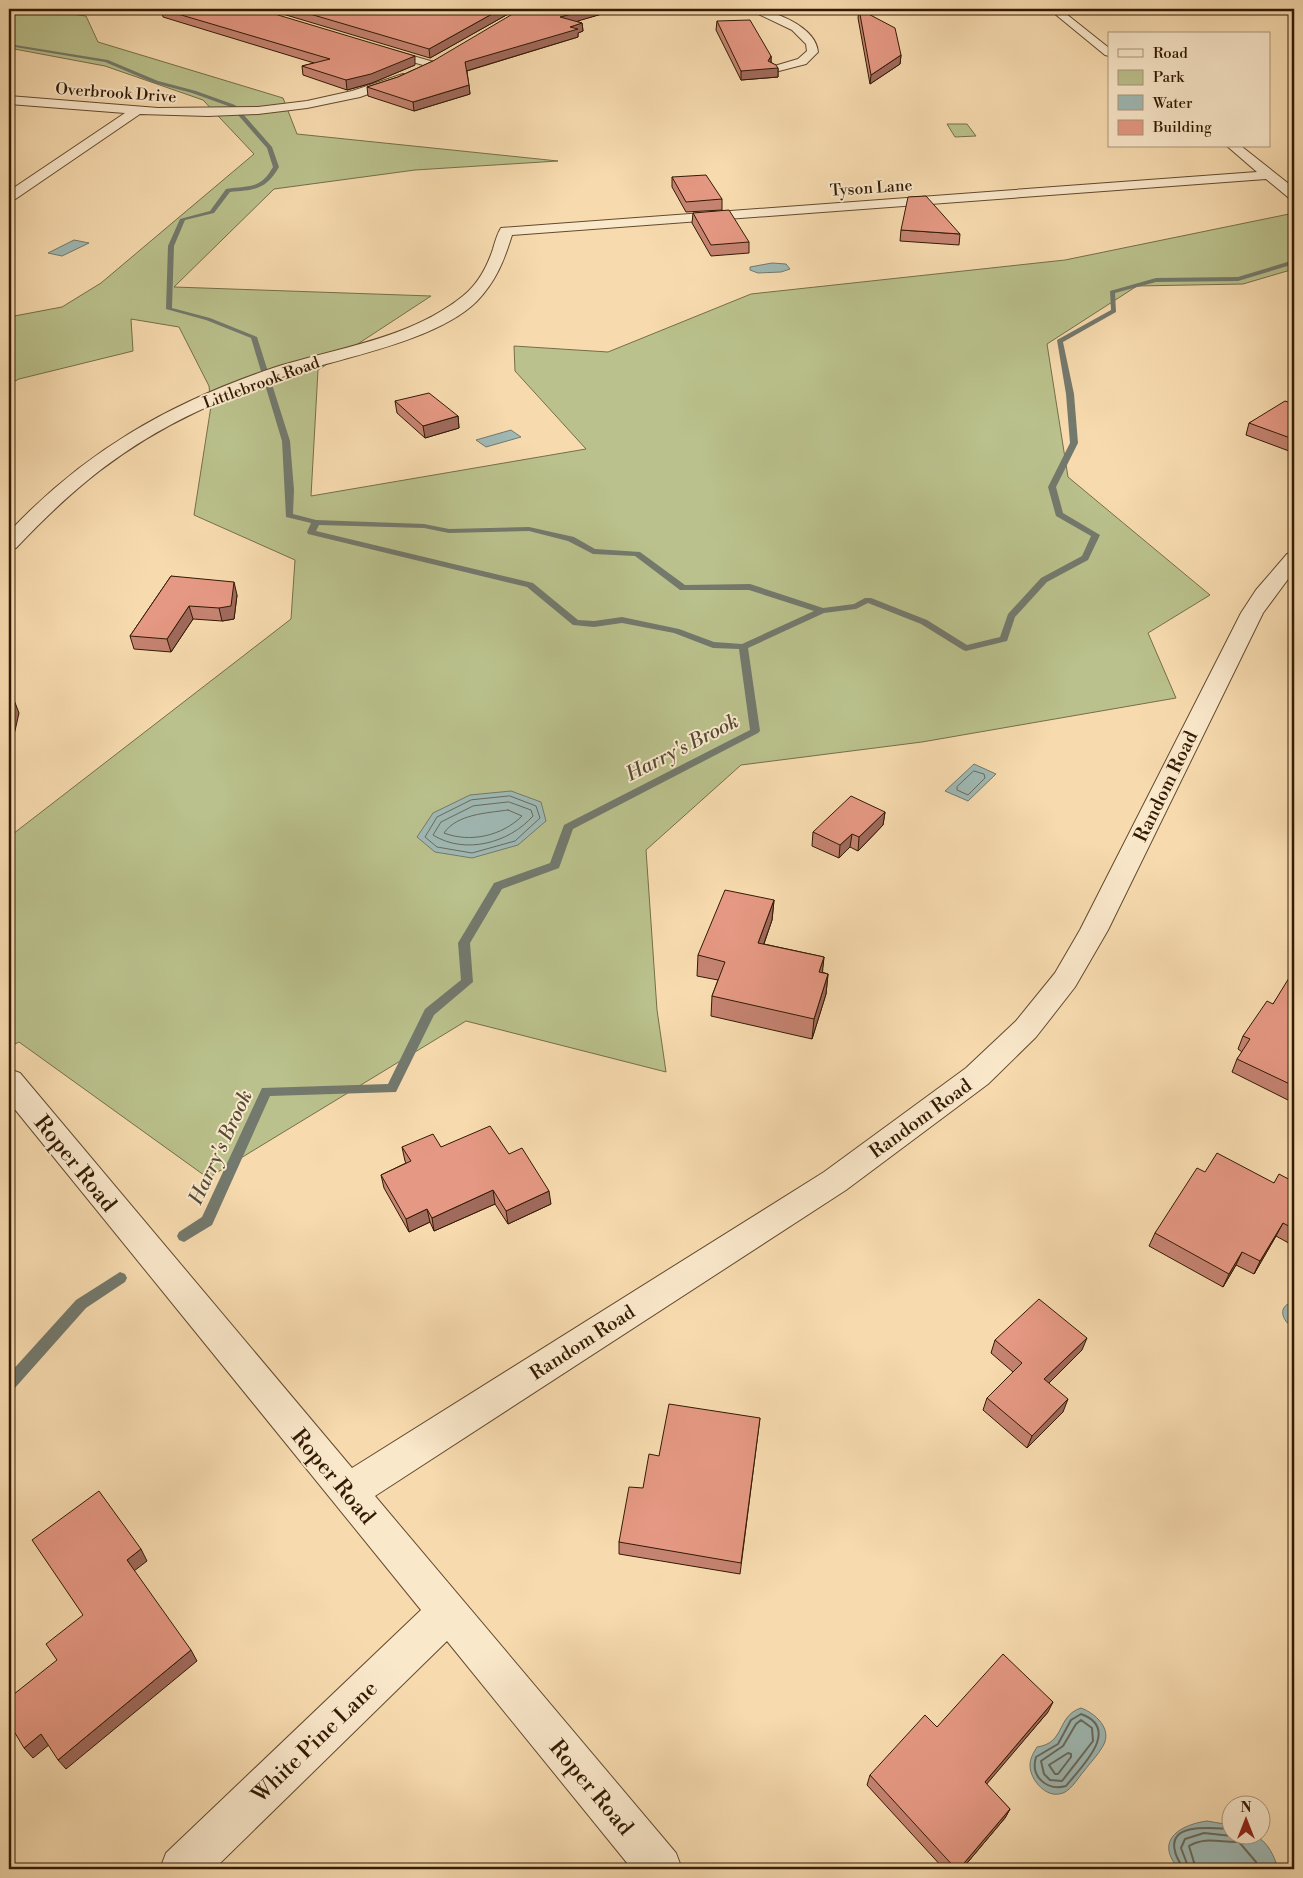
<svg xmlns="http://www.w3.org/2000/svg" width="1303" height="1878" font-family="'Libre Bodoni',serif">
<rect width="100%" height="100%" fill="#f7dbaf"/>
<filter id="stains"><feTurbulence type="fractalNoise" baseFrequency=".004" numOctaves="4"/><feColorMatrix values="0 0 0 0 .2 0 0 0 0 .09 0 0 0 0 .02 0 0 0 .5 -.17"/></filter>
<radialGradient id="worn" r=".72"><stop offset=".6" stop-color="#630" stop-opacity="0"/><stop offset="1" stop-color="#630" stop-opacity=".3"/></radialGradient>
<path fill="#bac18c" stroke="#766e48" d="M 9,9 L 36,9 L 86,16 L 98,42 L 283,98 L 297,134 L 558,161 L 415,170 L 274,189 L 174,287 L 431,296 L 318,370 L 311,496 L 586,449 L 515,371 L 514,346 L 608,352 L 751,294 L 1065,260 L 1294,213 L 1294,269 L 1243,284 L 1137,286 L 1047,344 L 1068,477 L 1210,595 L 1148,633 L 1176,698 L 922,742 L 741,765 L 646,850 L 657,1010 L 666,1072 L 466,1021 L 208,1178 L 19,1042 L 9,1047 L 9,837 L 291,619 L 295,560 L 194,515 L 211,406 L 209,386 L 179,327 L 131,319 L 133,351 L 19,379 L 9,384 L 9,317 L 62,307 L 101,283 L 254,154 L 203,100 L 105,66 L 9,48 Z
M 947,124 L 967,124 L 976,136 L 955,137 Z"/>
<path fill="#9fb9b4" stroke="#73796d" d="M 74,240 L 89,243 L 62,256 L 48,253 Z
M 772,263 L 786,264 L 790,269 L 781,272 L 758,273 L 750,270 L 750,267 Z
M 511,430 L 521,437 L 486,447 L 476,440 Z
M 974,764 L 996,774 L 968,801 L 945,791 Z
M 511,791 L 541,802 L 546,821 L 518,845 L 472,858 L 435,852 L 417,837 L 433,813 L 470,795 Z
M 1294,1302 L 1294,1328 C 1281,1321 1277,1305 1294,1302 Z
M 1081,1708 C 1095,1713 1113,1729 1103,1746 C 1098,1755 1090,1763 1084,1771 C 1077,1779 1070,1793 1059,1794 C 1048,1796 1039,1787 1034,1779 C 1027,1766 1030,1758 1037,1747 C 1066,1743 1056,1716 1081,1708 Z
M 1207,1821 L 1230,1825 L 1230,1836 C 1238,1836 1249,1834 1255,1836 C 1268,1841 1275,1858 1278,1869 L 1179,1869 C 1154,1841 1179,1825 1207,1821 Z"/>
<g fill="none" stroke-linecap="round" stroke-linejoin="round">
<path stroke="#686a5c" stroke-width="1" d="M 974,771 L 984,774 L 985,778 L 968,795 L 957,790 L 957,787 Z
M 510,796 L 536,806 L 540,818 L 515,841 L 472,853 L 437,847 L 425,837 L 437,817 L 471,800 Z
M 509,802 L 531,810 L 533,816 C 509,843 465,855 433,835 L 441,822 L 473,806 Z
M 508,810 L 522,816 C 502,836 470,843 444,833 C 457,814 487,813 508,810 Z"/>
<path stroke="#686a5c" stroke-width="2" d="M 1081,1714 C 1122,1729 1081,1767 1066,1786 C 1047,1791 1030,1777 1036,1757 L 1058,1744 L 1071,1720 Z
M 1081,1720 L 1092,1728 L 1093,1741 L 1062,1781 L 1050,1780 L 1044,1774 L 1041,1761 L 1063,1746 L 1076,1724 Z
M 1068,1753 L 1071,1754 L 1071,1757 L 1058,1774 L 1055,1774 L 1049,1765 Z
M 1183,1869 C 1181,1863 1176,1858 1175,1851 C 1167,1822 1214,1828 1230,1829
M 1189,1869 L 1181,1848 L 1185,1839 L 1204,1833 L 1232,1836
M 1196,1869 L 1189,1846 C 1205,1836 1222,1843 1239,1842 L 1256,1862 L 1258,1869"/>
<path fill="#73796d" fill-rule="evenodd" d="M 9,44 L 108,60 L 158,81 L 196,91 L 235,105 L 272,147 L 279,167 C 266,190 254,190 230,192 L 214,213 L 185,220 L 174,246 L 172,308 L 210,318 L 257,337 L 290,441 L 294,490 L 293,514 L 316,520 L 424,524 L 449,529 L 529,527 L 574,537 L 595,549 L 640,552 L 685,585 L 750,584 L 823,608 L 854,604 L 865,598 L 871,598 L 927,620 L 967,645 L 1000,637 L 1008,614 L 1041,578 L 1082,556 L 1091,536 L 1056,516 L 1048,487 L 1070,443 L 1066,394 L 1057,340 L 1111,310 L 1110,291 L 1156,278 L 1238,277 L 1294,260 L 1294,264 L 1238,281 L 1156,282 L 1115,293 L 1116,312 L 1063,342 L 1074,394 L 1078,443 L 1056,487 L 1063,513 L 1100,535 L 1088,560 L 1047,582 L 1015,617 L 1007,641 L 966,651 L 963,650 L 921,624 L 868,603 L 856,609 L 824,613 L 748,648 L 760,731 L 758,733 L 573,829 L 559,868 L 502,889 L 470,943 L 473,982 L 434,1015 L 396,1092 L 270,1096 L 212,1225 L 184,1242 L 179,1240 L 177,1236 L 179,1232 L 202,1217 L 262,1088 L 388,1084 L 425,1009 L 461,980 L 458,943 L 494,883 L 550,863 L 564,825 L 750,730 L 739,649 L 713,648 L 674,633 L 622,623 L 594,627 L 573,625 L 527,587 L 308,534 L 307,532 L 311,523 L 286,517 L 282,441 L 251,338 L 206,320 L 166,309 L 168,246 L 180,219 L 210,211 L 226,189 C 249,185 260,190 273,167 L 267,148 L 231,107 L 192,93 L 154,83 L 105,62 L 9,46 ZM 319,525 L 424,528 L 449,533 L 529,531 L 568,541 L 593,554 L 635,556 L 680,590 L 749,590 L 814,611 L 742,644 L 714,642 L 679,629 L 622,617 L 594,621 L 578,620 L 533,583 L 316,531 Z
M 120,1272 L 125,1274 L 127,1278 L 125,1282 L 86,1308 L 14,1389 L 9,1391 L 9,1374 L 76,1300 Z"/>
<g stroke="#634a2e" stroke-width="2">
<path id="street" d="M 748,9 C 770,8 816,26 818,52 L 806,64 L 775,72 L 771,71 L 769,69 L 771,67 L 798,59 L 807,51 L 806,44 L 792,30 Z
M 1049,9 L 1060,9 L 1109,48 L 1109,56 L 1105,55 Z
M 378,46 L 434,62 L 436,64 L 430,67 L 374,51 L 372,49 Z
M 403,74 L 407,76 L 409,78 L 407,80 L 360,97 L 307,108 L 258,114 L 208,116 L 140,114 L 14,200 L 9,201 L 9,191 L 125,113 L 9,104 L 9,96 L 158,108 L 258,107 L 307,101 L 352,91 Z
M 1227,146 L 1241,146 L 1294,188 L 1294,199 L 1289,198 L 1266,179 L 512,235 C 504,261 496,281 477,301 C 437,341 341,358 288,375 C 256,385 226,398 196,412 C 122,447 72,489 16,548 L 9,550 L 9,532 C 84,452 169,403 273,368 C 336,348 410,339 463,296 C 478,284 487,267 493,249 C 495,242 497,234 501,228 L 1257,172 Z
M 1294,552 L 1294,571 L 1263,613 L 1108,930 L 1075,987 L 1036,1037 L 988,1084 L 846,1190 L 375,1496 L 676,1853 L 682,1869 L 632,1869 L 447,1641 L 214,1869 L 160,1869 L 166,1853 L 421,1610 L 9,1102 L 9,1069 L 20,1073 L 352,1468 L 824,1172 L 966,1068 L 1016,1021 L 1055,973 L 1080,930 L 1241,613 L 1256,590 L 1287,554 Z"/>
</g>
<use href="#street" fill="#fae8cb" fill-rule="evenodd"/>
</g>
<path fill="#c58371" stroke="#321a03" d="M 161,9 L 415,65 L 372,83 L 347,90 L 303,75 L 302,66 L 314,63 L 163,17 Z
M 266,9 L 387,9 L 403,13 L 517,9 L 430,58 Z
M 859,9 L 901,55 L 900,64 L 870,84 L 858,18 Z
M 612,11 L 576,21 L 582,23 L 583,31 L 578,33 L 578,37 L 467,71 L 470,94 L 414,111 L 368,96 L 367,87 L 398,77 L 433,61 Z
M 717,21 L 771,56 L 771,62 L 778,68 L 778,77 L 741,80 L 716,30 Z
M 672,177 L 722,199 L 722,210 L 686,212 L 672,187 Z
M 693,213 L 749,242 L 749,253 L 711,256 L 692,223 Z
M 901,230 L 960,234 L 959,245 L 900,241 Z
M 395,401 L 458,416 L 459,428 L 425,438 L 397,413 Z
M 1294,404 L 1294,447 L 1289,451 L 1246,435 L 1249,423 Z
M 171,576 L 237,595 L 234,619 L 222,621 L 193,619 L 171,652 L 134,649 L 130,636 Z
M 885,812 L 883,825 L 858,851 L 850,847 L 839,858 L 812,846 L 813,832 Z
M 774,900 L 772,920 L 764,944 L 824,957 L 822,972 L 828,974 L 826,994 L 812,1039 L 711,1016 L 712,996 L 718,980 L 697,976 L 698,955 Z
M 1294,974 L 1294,1098 L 1292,1102 L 1232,1072 L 1237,1059 L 1242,1052 L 1238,1049 L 1243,1036 L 1273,1004 Z
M 402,1147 L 441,1147 L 509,1154 L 551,1204 L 508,1224 L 495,1204 L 434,1231 L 430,1222 L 409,1232 L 384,1188 L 381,1175 L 406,1163 L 405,1161 Z
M 1205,1172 L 1274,1183 L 1294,1182 L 1294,1246 L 1276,1236 L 1254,1274 L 1236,1265 L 1223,1287 L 1149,1246 L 1155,1233 Z
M 995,1340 L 1082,1350 L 1049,1383 L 1063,1412 L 1027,1448 L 983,1410 L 987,1398 L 1013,1372 L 991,1353 Z
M 760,1418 L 740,1574 L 619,1554 L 619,1542 L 659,1456 Z
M 1048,1712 L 986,1784 L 1010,1809 L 1005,1818 L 962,1869 L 944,1869 L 867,1785 L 870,1775 L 937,1727 Z"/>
<path fill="#a06a5c" stroke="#321a03" d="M 501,9 L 517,9 L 430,58 L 429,49 Z
M 590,9 L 612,9 L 612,11 L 561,26 L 560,17 Z
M 582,23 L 583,31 L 578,33 L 578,37 L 466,71 L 465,62 Z
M 901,55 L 900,64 L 870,84 L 871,75 Z
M 415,56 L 415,65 L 372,83 L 347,90 L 346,80 Z
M 771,56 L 771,65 L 778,68 L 778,77 L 741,80 L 741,71 L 768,61 Z
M 469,85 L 470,94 L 414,111 L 413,102 Z
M 458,416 L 459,428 L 425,438 L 423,426 Z
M 1294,438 L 1294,447 L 1289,451 L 1293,439 Z
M 234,582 L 237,595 L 234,619 L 222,621 L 219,608 Z
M 189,606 L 193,619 L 171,652 L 167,639 Z
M 14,700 L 19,713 L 9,757 L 9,721 Z
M 885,812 L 883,825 L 858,851 L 859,837 Z
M 852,834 L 850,847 L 839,858 L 840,845 Z
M 774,900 L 772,920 L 757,963 L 758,943 Z
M 824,957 L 822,977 L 819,972 Z
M 828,974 L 826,994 L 812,1039 L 814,1019 Z
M 493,1190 L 495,1204 L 434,1231 L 432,1218 Z
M 549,1191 L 551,1204 L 508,1224 L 506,1211 Z
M 427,1209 L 430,1222 L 409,1232 L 406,1219 Z
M 1283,1223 L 1276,1236 L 1254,1274 L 1260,1261 Z
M 1242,1252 L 1236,1265 L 1223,1287 L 1229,1274 Z
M 1087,1338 L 1082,1350 L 1040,1392 L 1044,1379 Z
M 1068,1399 L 1063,1412 L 1027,1448 L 1032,1436 Z
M 141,1549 L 147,1561 L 134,1571 L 127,1560 Z
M 191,1650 L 197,1661 L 66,1769 L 58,1760 Z
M 1053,1702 L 1048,1712 L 980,1792 L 985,1782 Z
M 41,1734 L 50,1744 L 33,1758 L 24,1748 Z
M 1010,1809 L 1005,1818 L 962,1869 L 959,1869 Z"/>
<path fill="#e59883" stroke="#321a03" d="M 161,9 L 258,9 L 415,56 L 371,74 L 346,80 L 302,66 L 330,59 Z
M 293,9 L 387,9 L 403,13 L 412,9 L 501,9 L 429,49 Z
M 521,9 L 590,9 L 560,17 L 582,23 L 570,27 L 578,29 L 465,62 L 469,85 L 413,102 L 367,87 L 398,77 L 433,61 Z
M 859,9 L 895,28 L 901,55 L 871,75 Z
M 750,20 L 771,56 L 768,61 L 776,65 L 778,68 L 741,71 L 717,21 Z
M 706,175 L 722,199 L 686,202 L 672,177 Z
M 926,196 L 960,234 L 901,230 L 908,197 Z
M 729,210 L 749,242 L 711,245 L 693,213 Z
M 429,393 L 458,416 L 423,426 L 395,401 Z
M 1285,401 L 1294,404 L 1294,438 L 1293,439 L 1249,423 Z
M 171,576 L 234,582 L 231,606 L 219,608 L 189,606 L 167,639 L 130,636 Z
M 9,700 L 14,700 L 9,721 Z
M 851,796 L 885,812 L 859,837 L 852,834 L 840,845 L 813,832 Z
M 725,890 L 774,900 L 758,943 L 824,957 L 819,972 L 828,974 L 814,1019 L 712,996 L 725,962 L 698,955 Z
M 1292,973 L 1294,974 L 1294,1086 L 1237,1059 L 1250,1039 L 1243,1036 L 1267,1001 L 1273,1004 Z
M 490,1126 L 509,1154 L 522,1148 L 549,1191 L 506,1211 L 493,1190 L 432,1218 L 427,1209 L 406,1219 L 381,1175 L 411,1161 L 402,1147 L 433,1134 L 441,1147 Z
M 1217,1153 L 1274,1183 L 1279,1174 L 1294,1182 L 1294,1229 L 1283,1223 L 1260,1261 L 1242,1252 L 1229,1274 L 1155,1233 L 1197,1168 L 1205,1172 Z
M 1039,1299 L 1087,1338 L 1044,1379 L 1068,1399 L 1032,1436 L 987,1398 L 1022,1363 L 995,1340 Z
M 669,1404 L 760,1418 L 741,1563 L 619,1542 L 629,1487 L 643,1488 L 649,1454 L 659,1456 Z
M 99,1491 L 141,1549 L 127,1560 L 191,1650 L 58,1760 L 41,1734 L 24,1748 L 9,1723 L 9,1698 L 57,1660 L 46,1644 L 83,1615 L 32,1540 Z
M 1003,1654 L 1053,1702 L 985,1782 L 1010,1809 L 959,1869 L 956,1869 L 870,1775 L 925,1715 L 937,1727 Z"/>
<g text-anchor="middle" stroke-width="4" stroke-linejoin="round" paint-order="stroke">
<g font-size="16" fill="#321a03" stroke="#fae8cb">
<text transform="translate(116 92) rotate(4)" y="6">Overbrook Drive</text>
<text transform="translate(871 187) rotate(-4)" y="6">Tyson Lane</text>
<text transform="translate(261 382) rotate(-20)" y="6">Littlebrook Road</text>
</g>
<g font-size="19" fill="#321a03" stroke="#fae8cb">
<text transform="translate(1165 786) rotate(-64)" y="7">Random Road</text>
<text transform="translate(920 1118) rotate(-36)" y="7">Random Road</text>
<text transform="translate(582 1342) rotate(-33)" y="7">Random Road</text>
</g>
<g font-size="20" font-style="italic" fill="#534a38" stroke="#fae8cb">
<text transform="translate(682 747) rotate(-27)" y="7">Harry's Brook</text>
<text transform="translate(220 1147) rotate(-65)" y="7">Harry's Brook</text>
</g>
<g font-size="22" fill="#321a03" stroke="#fae8cb">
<text transform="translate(76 1163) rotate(51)" y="8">Roper Road</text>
<text transform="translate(334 1476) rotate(50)" y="8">Roper Road</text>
<text transform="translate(314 1741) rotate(-44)" y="8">White Pine Lane</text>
<text transform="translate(592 1787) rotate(50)" y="8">Roper Road</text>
</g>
</g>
<rect width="1303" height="1878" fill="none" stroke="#f7dbaf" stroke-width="30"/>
<rect x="10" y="10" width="1283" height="1858" fill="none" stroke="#321a03" stroke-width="2.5"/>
<rect x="15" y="15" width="1273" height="1848" fill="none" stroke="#321a03"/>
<rect x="1108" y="32" width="162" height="115" fill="#fae8cb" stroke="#aa967b"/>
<rect x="1118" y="49" width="25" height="8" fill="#fae8cb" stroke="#aa967b"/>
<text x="1153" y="58" font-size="15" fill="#321a03">Road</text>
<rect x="1118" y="70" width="25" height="15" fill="#bac18c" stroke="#aa967b"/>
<text x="1153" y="82" font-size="15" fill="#321a03">Park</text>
<rect x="1118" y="95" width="25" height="15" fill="#9fb9b4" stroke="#aa967b"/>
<text x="1153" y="108" font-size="15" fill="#321a03">Water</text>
<rect x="1118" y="120" width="25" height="15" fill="#e59883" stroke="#aa967b"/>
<text x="1153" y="132" font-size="15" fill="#321a03">Building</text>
<g transform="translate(1246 1820)"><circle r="24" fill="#fae8cb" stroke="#aa967b"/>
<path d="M0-4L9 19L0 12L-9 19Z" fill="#8f2418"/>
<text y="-8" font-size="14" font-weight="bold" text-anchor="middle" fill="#321a03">N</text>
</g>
<rect width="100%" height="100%" filter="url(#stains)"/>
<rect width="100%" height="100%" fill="url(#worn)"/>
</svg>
